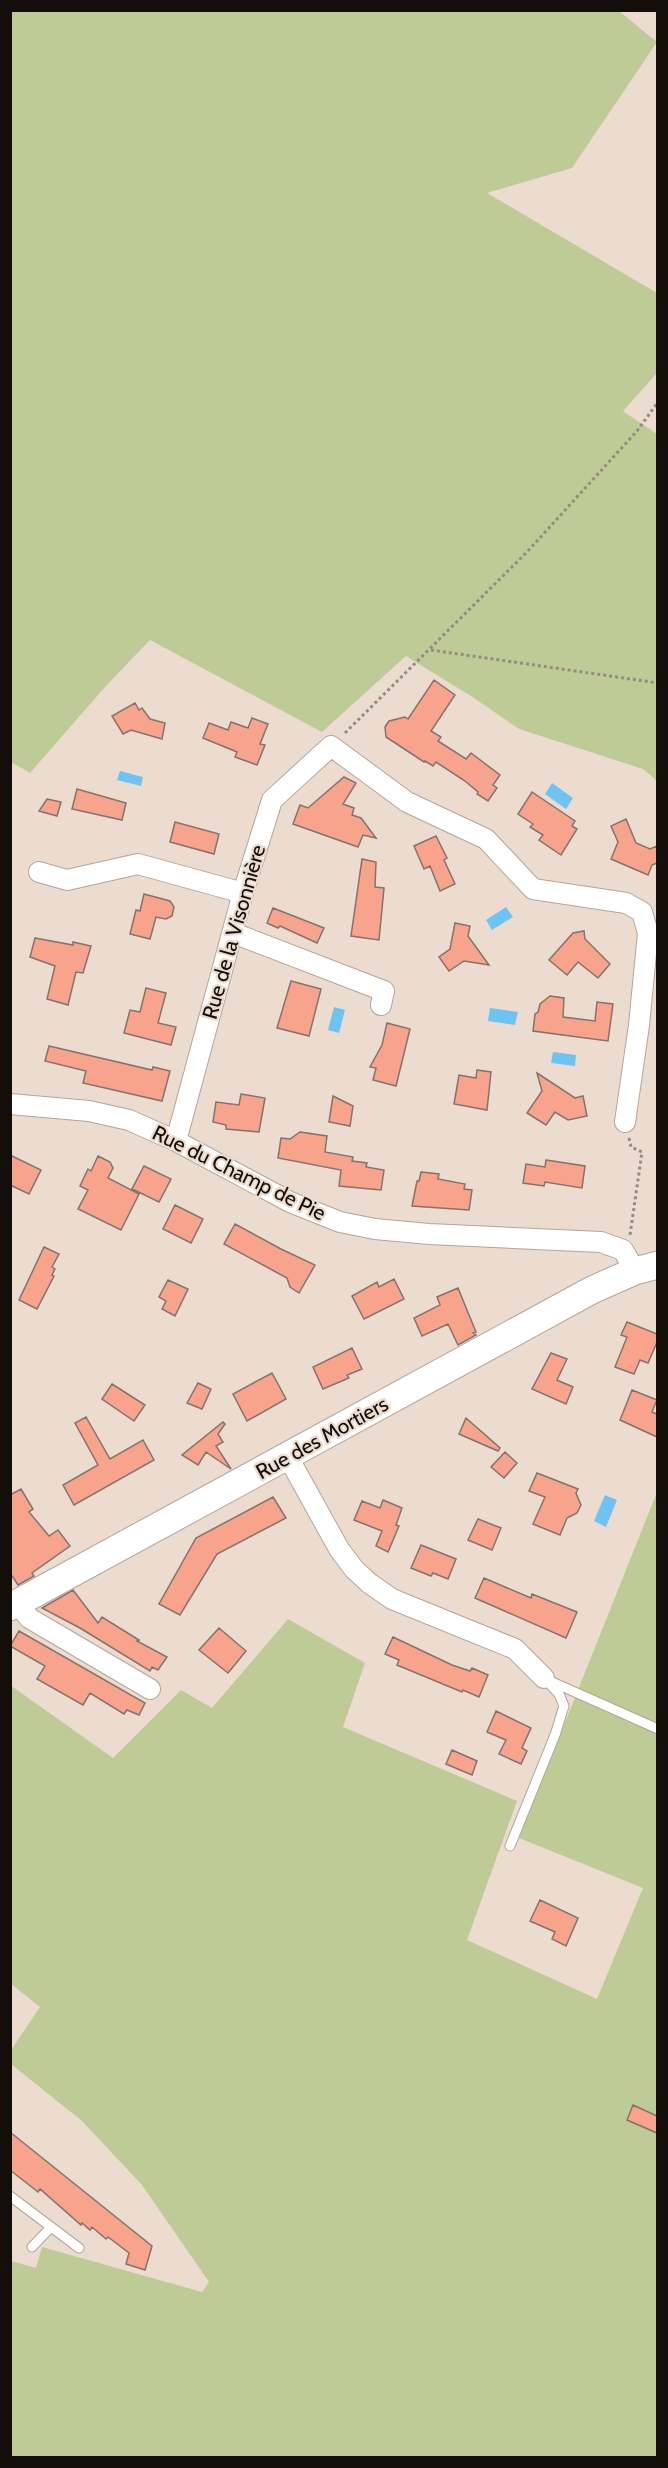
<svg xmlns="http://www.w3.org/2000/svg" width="668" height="2468" font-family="Cabin,sans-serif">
<rect width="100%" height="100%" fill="#ecdccf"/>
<path fill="#bfcb96" d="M 619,11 L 657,42 L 572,168 L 487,193 L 657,293 L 657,373 L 623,411 L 657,434 L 657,781 L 643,769 L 519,729 L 474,698 L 406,656 L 322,732 L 150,640 L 105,687 L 30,773 L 11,762 L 11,11 Z
M 657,1492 L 657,2457 L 11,2457 L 11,2261 L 36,2268 L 42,2247 L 202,2292 L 209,2282 L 142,2185 L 82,2121 L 11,2064 L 11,2050 L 40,2007 L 11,1984 L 10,1685 L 113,1758 L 181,1690 L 212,1708 L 288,1619 L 365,1663 L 343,1727 L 517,1801 L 467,1940 L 597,1999 L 643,1888 L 519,1838 Z"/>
<path fill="#6dc4f2" d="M 120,771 L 143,777 L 141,786 L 117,780 Z
M 552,783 L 573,798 L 566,809 L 545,794 Z
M 506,907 L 513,917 L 492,930 L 486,920 Z
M 334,1007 L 345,1010 L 339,1033 L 328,1030 Z
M 490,1008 L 518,1012 L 515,1025 L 488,1021 Z
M 553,1052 L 576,1055 L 575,1066 L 551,1063 Z
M 605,1495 L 617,1500 L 606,1527 L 594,1521 Z"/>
<path fill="#f8a48c" stroke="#84726d" stroke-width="1.5" d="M 434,680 L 455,695 L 431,731 L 441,737 L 438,741 L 466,759 L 471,753 L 500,775 L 493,785 L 497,788 L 488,801 L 477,794 L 478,792 L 465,781 L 436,762 L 433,766 L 425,761 L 424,762 L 386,737 L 385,727 L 389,721 L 405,717 L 408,719 Z
M 135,703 L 139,710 L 142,708 L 150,719 L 165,723 L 162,739 L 131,730 L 123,734 L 112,716 Z
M 252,718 L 268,724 L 260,744 L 265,745 L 257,765 L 235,757 L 237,752 L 203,738 L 209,723 L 228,730 L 231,722 L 248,728 Z
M 344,777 L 356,783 L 343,804 L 354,808 L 352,815 L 361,818 L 376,838 L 363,835 L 358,847 L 293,824 L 300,805 L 308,808 Z
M 77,789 L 126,803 L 122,820 L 72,809 Z
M 532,792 L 575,821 L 572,826 L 577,829 L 561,855 L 539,840 L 543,835 L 530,827 L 533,824 L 518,814 Z
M 47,799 L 61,802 L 57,816 L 39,811 Z
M 626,819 L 636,843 L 650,849 L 657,846 L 657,863 L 652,865 L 648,875 L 611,859 L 618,842 L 611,826 Z
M 175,822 L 219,834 L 214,854 L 170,842 Z
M 436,836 L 447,858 L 444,860 L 455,884 L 440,891 L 430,866 L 424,869 L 414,846 Z
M 362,859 L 376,862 L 375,887 L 384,888 L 379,940 L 351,936 Z
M 144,894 L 170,901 L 174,907 L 172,916 L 166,919 L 156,917 L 150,939 L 130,934 L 136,910 L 140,911 Z
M 273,908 L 324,928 L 317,943 L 280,926 L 278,928 L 267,923 Z
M 455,923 L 470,926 L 468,936 L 489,965 L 464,961 L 449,971 L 439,957 L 450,949 Z
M 584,931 L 585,939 L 610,964 L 598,978 L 578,962 L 567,975 L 549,960 L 573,933 Z
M 35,938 L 73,945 L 73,942 L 91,946 L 83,973 L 76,972 L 68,1005 L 47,999 L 55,966 L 30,957 Z
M 291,981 L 321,989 L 309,1036 L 277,1028 Z
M 146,988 L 166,993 L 158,1023 L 176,1027 L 171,1045 L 124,1033 L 130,1010 L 140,1012 Z
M 550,996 L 564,998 L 563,1017 L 595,1021 L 597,1002 L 613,1004 L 608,1041 L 533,1031 L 535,1014 L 538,1012 L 540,1004 Z
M 387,1023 L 410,1029 L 396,1086 L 373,1080 L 376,1068 L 370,1067 L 382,1045 Z
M 49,1046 L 152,1070 L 153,1067 L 170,1071 L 162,1101 L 83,1083 L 86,1071 L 45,1061 Z
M 477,1070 L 491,1072 L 487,1110 L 454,1104 L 459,1075 L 476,1078 Z
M 537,1073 L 575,1098 L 583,1096 L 587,1116 L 568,1120 L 555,1112 L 546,1125 L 527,1113 L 542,1091 Z
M 241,1094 L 265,1098 L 259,1132 L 226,1129 L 226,1125 L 213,1122 L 216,1102 L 239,1105 Z
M 333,1096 L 353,1106 L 350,1126 L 329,1122 Z
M 300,1132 L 327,1136 L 325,1152 L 353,1157 L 352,1161 L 367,1163 L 366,1167 L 384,1170 L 381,1190 L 339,1186 L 341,1170 L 278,1158 L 281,1138 L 290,1139 Z
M 10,1155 L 41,1170 L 29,1194 L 10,1185 Z
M 98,1156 L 110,1162 L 113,1168 L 108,1178 L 139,1194 L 121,1230 L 78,1209 L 88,1190 L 80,1186 L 88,1169 L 91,1171 Z
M 546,1160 L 585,1166 L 582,1188 L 545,1182 L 544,1186 L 523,1183 L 526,1164 L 545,1167 Z
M 144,1166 L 171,1179 L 159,1202 L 132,1189 Z
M 421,1172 L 439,1174 L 438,1179 L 465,1184 L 464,1189 L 472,1190 L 469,1210 L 412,1206 L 417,1181 L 419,1181 Z
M 175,1205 L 203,1219 L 191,1243 L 163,1229 Z
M 235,1224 L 281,1249 L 315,1265 L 299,1293 L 290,1287 L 287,1278 L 224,1244 Z
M 44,1247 L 59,1254 L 52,1267 L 55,1269 L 52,1275 L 54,1276 L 37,1309 L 19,1300 Z
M 394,1279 L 404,1299 L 364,1319 L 352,1296 L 377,1282 L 379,1287 Z
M 168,1280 L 188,1289 L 175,1316 L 162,1309 L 166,1301 L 159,1297 Z
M 458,1288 L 476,1332 L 473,1333 L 476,1335 L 458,1345 L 448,1324 L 422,1336 L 414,1318 L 440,1305 L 437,1297 Z
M 627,1322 L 657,1334 L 657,1342 L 648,1363 L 640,1360 L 634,1374 L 615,1367 L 627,1337 L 621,1335 Z
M 352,1348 L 362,1369 L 347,1375 L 349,1378 L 323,1389 L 313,1367 Z
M 551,1353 L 567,1359 L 557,1380 L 573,1387 L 566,1404 L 532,1389 Z
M 272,1373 L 286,1399 L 247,1421 L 233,1394 Z
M 198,1383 L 211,1389 L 202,1409 L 187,1403 Z
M 112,1384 L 145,1405 L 134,1421 L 102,1399 Z
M 632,1390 L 657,1400 L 652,1412 L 657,1414 L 657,1437 L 620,1420 Z
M 86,1417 L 110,1459 L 143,1440 L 154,1460 L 74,1505 L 63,1485 L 98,1465 L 75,1423 Z
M 466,1418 L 500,1448 L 498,1451 L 459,1434 Z
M 223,1422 L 225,1424 L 218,1434 L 223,1442 L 216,1446 L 231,1469 L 206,1452 L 198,1465 L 182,1455 Z
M 505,1452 L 517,1463 L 504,1478 L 491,1467 Z
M 537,1473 L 578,1489 L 576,1493 L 581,1505 L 577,1513 L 567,1518 L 560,1535 L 533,1524 L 545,1497 L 529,1491 Z
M 21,1489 L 33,1509 L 29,1512 L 49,1536 L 58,1530 L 70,1546 L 32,1573 L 34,1576 L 18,1585 L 10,1573 L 10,1495 Z
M 273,1497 L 286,1518 L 217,1554 L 180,1615 L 159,1604 L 196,1538 Z
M 383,1500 L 402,1508 L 396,1525 L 399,1526 L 388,1552 L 376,1546 L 382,1531 L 354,1520 L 362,1501 L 380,1508 Z
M 478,1519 L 501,1528 L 492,1550 L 468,1540 Z
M 421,1545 L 456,1559 L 448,1579 L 433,1573 L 431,1576 L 411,1568 Z
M 484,1578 L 531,1598 L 532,1594 L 577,1612 L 566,1638 L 475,1598 Z
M 73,1590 L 98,1623 L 102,1617 L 139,1640 L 137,1641 L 167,1657 L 158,1670 L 152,1667 L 150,1671 L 80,1628 L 42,1608 Z
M 219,1628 L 246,1651 L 228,1673 L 199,1650 Z
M 19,1631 L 145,1703 L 139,1715 L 127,1710 L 124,1714 L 90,1693 L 83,1705 L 37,1679 L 45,1666 L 10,1646 Z
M 393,1637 L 452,1665 L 470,1671 L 472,1668 L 488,1675 L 479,1697 L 463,1690 L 462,1692 L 397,1665 L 399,1660 L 385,1654 Z
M 496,1711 L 531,1728 L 522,1748 L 527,1751 L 521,1764 L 499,1754 L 506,1740 L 487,1732 Z
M 452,1750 L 477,1761 L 472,1775 L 446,1764 Z
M 540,1900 L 578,1918 L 566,1946 L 552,1939 L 555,1932 L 530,1921 Z
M 633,2105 L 657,2116 L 657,2133 L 627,2120 Z
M 10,2132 L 152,2246 L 145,2270 L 126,2264 L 129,2253 L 108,2237 L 106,2239 L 92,2227 L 90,2230 L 82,2223 L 81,2225 L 40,2189 L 38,2192 L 10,2170 Z"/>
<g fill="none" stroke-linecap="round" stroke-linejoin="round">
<g stroke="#b4a599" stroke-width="11">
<path id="lane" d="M 550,1681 L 658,1729
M 510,1846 L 555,1735 L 564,1706 L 559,1694 L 544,1678
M 10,2196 L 79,2248
M 32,2247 L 51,2227"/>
</g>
<g stroke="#b4a599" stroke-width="22">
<path id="street" d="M 39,872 L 67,880 L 138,864 L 243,893
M 233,933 L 384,991 L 381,1005
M 10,1104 L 89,1111 L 129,1120 L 176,1141 L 290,1202 L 340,1222 L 375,1229 L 429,1234 L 601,1242 L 623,1250 L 635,1271
M 176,1141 L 243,893 L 272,800 L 331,746 L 407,802 L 486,839 L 533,889 L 626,903 L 642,912 L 648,933 L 639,1025 L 625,1122
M 290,1456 L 293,1466 L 339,1549 L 354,1569 L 369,1583 L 392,1599 L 515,1649 L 544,1678
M 18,1603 L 29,1618 L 150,1689"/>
</g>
<g stroke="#b4a599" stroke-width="29">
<path id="secondary" d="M 10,1607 L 592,1290 L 635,1271 L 658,1265"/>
</g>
<path stroke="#968a81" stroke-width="3" stroke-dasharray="3 3" stroke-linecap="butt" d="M 431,650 L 658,683
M 345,733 L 527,552 L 637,431 L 658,402
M 629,1138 L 631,1147 L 642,1152 L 630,1235"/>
<use href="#lane" stroke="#fff" stroke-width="9"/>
<use href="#street" stroke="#fff" stroke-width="20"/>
<use href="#secondary" stroke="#fff" stroke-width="27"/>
</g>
<g text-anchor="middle" stroke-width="4.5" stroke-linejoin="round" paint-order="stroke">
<g font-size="21" fill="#140e0a" stroke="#ecdccf">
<text transform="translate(234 932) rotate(-74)" y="7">Rue de la Visonnière</text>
<text transform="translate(239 1173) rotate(26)" y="7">Rue du Champ de Pie</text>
<text transform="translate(322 1438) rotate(-29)" y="7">Rue des Mortiers</text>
</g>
</g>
<rect width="668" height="2468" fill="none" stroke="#140e0a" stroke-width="24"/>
</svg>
